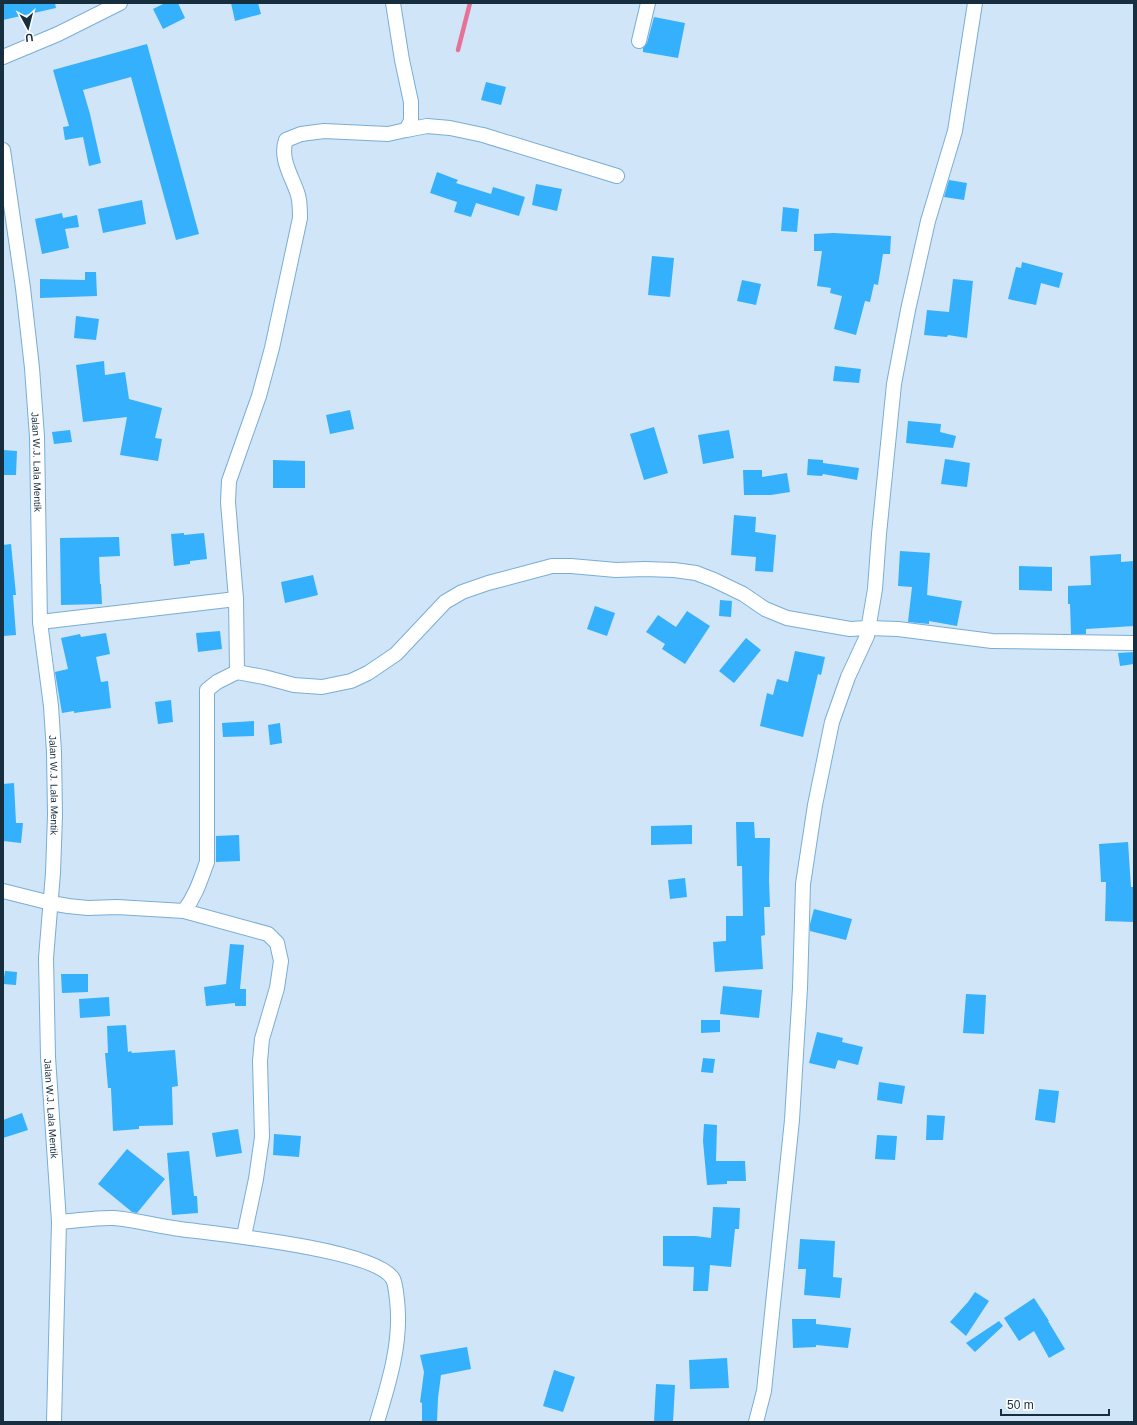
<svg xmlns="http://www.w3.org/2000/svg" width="1137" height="1425" font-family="Arial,sans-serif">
<rect width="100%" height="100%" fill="#d0e5f7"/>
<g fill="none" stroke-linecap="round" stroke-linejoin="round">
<path stroke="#e87197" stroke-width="4.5" d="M 458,50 L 470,3"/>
</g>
<path fill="#35b0fc" d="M 3,3 L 55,3 L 56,8 L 3,20 Z
M 165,3 L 178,3 L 185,18 L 163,29 L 153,9 Z
M 231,3 L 258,3 L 261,14 L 235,21 Z
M 654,17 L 685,23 L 678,58 L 643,52 L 643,48 L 647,43 Z
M 147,44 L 199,234 L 176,240 L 131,77 L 83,90 L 90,114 L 101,163 L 89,166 L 83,137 L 65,140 L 63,127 L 69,126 L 53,70 Z
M 486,82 L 506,87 L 501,105 L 481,100 Z
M 437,172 L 458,180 L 456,183 L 491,194 L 493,187 L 525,197 L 519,216 L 476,203 L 471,217 L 454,212 L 457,202 L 430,193 Z
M 949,180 L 967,183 L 964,200 L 944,197 Z
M 536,184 L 562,189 L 557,211 L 532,205 Z
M 142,200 L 146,224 L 103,233 L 98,209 Z
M 783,207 L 799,209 L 797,232 L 781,231 Z
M 62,213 L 63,218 L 77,215 L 79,227 L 65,229 L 69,248 L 42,254 L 35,219 Z
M 833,233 L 891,236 L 890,254 L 883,254 L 878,285 L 874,284 L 870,302 L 865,301 L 856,335 L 834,329 L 842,296 L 830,293 L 831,288 L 817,286 L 822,251 L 814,251 L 814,234 Z
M 652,256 L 674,258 L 670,297 L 648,295 Z
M 1022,262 L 1063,273 L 1059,288 L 1041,283 L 1036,305 L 1008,299 L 1016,267 L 1021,268 Z
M 85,272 L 96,272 L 97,296 L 40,298 L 40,279 L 85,280 Z
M 953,279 L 973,281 L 967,338 L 948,335 L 947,337 L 924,335 L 927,310 L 949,312 Z
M 742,280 L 761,284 L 756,305 L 737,301 Z
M 76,316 L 99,319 L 96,340 L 74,338 Z
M 104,361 L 105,375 L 125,372 L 129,399 L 162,408 L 155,438 L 162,439 L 158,461 L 120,455 L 127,417 L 83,422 L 76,365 Z
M 835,366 L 861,369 L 859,383 L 833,381 Z
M 350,410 L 354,429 L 330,434 L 326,415 Z
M 908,421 L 941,424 L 940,432 L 956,436 L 953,448 L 906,443 Z
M 654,427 L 668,473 L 644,480 L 630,434 Z
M 70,430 L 72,442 L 54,444 L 52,432 Z
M 729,430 L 734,458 L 703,464 L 698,435 Z
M 3,450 L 17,451 L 16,475 L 3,475 Z
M 808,459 L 823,460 L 823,463 L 859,468 L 857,480 L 823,474 L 822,476 L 807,475 Z
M 945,459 L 970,463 L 967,487 L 941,484 Z
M 273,460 L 305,461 L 305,488 L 273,488 Z
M 743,470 L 762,470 L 762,477 L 787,473 L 790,492 L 771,495 L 744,495 Z
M 734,515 L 756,517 L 755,532 L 776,535 L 773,572 L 755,571 L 756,557 L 731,555 Z
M 184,533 L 184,535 L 204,533 L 207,559 L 190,561 L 190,564 L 174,566 L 171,534 Z
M 119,537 L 120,556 L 99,557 L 100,584 L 101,584 L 102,604 L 61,605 L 60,538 Z
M 11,544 L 16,595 L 13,595 L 16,635 L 3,636 L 3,545 Z
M 900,551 L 930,553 L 927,595 L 962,601 L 957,626 L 929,621 L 929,624 L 908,622 L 912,587 L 898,586 Z
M 1121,554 L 1121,562 L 1134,561 L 1134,626 L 1086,629 L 1086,634 L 1071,634 L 1070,604 L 1068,604 L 1068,586 L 1091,585 L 1090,556 Z
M 1019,566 L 1052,567 L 1052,591 L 1019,590 Z
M 313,575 L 318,595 L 285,603 L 281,582 Z
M 720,600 L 732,601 L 731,617 L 719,616 Z
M 595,606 L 615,613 L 607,636 L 587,629 Z
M 687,611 L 710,626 L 685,664 L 662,649 L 665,644 L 646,632 L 658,615 L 676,627 Z
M 220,631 L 222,649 L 198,652 L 196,633 Z
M 106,633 L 110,654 L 96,657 L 101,682 L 108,681 L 111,708 L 74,713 L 74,711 L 62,713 L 55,672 L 68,669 L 61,638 L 80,634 L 81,637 Z
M 746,638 L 761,650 L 734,683 L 719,671 Z
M 795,651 L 825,657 L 821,675 L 818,674 L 803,737 L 760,726 L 767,693 L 773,695 L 777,679 L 788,682 Z
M 1134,652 L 1134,664 L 1120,666 L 1118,653 Z
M 171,700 L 173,722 L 158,724 L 155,702 Z
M 254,721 L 254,736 L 223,737 L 222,723 Z
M 280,723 L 282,743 L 270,745 L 268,725 Z
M 14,783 L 16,823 L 23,823 L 21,843 L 3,841 L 3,784 Z
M 736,822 L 754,822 L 755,838 L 770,838 L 769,880 L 770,907 L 764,907 L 765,935 L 761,936 L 763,969 L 715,972 L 713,942 L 726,941 L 726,916 L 743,916 L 742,866 L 737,866 Z
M 692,825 L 692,844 L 651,845 L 651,826 Z
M 239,835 L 240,861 L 216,862 L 216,836 Z
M 1128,842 L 1131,887 L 1134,887 L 1134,922 L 1105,921 L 1106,882 L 1101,882 L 1099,844 Z
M 685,878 L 687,897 L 670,899 L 668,880 Z
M 814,909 L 852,919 L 846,940 L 810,931 L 810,924 Z
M 230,944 L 244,945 L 240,989 L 246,989 L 246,1006 L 235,1006 L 235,1003 L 206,1006 L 204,987 L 226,984 Z
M 5,971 L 17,972 L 16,985 L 3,984 Z
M 61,974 L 88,974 L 88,992 L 62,993 Z
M 723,986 L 762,990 L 759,1018 L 720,1014 Z
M 966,994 L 986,995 L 984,1034 L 963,1033 Z
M 109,997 L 110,1016 L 80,1018 L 79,999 Z
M 701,1020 L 720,1020 L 720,1032 L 701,1033 Z
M 126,1025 L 128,1052 L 131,1051 L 132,1053 L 175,1050 L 178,1086 L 172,1087 L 173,1125 L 139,1126 L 139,1129 L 113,1131 L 111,1088 L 108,1088 L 105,1053 L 108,1053 L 107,1026 Z
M 817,1032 L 843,1038 L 842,1042 L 863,1047 L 858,1065 L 838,1060 L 835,1069 L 809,1063 Z
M 703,1058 L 715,1059 L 713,1073 L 701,1072 Z
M 879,1082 L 905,1086 L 902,1104 L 877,1100 Z
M 1039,1089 L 1059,1091 L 1055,1123 L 1035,1120 Z
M 22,1113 L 28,1130 L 3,1138 L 3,1120 Z
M 927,1115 L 945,1116 L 943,1140 L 926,1140 Z
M 704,1124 L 717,1125 L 716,1161 L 745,1161 L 746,1181 L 727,1181 L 727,1184 L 707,1185 L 703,1141 Z
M 238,1129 L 242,1153 L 216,1157 L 212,1133 Z
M 274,1134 L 301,1136 L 299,1157 L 273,1155 Z
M 877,1135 L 897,1136 L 895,1160 L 875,1159 Z
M 127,1149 L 165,1179 L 137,1213 L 132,1212 L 98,1184 Z
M 189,1151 L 194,1196 L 197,1196 L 198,1213 L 172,1215 L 167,1153 Z
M 713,1207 L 740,1208 L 739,1229 L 735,1229 L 731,1267 L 710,1265 L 708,1291 L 693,1291 L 694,1267 L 663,1266 L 663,1236 L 696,1236 L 711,1238 Z
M 800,1239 L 835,1241 L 833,1277 L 842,1278 L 840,1298 L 804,1295 L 806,1269 L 798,1269 Z
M 975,1292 L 989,1301 L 966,1336 L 950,1322 L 968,1302 Z
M 1034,1298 L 1049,1321 L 1048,1321 L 1065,1349 L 1049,1358 L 1034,1331 L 1019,1341 L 1004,1318 Z
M 792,1319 L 816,1319 L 816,1324 L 851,1328 L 848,1348 L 816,1345 L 816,1347 L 793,1348 Z
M 999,1321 L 1003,1326 L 975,1352 L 966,1343 Z
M 467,1347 L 471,1369 L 441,1375 L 438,1398 L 437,1422 L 422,1422 L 422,1403 L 420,1402 L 424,1372 L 420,1355 Z
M 727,1358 L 729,1388 L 690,1389 L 689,1360 Z
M 554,1370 L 575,1377 L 563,1412 L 543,1406 Z
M 656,1384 L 675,1385 L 673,1422 L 654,1422 Z"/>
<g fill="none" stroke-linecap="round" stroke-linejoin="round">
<g stroke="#78aed6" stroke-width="16">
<g id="minor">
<path d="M 639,41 L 648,3"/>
<path d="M 3,57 L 58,34 L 120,3"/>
<path d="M 406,130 L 427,126 L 450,128 L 483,135 L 617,176"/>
<path id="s1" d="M 3,150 L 23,288 L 32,368 L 37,437 L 40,622 L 51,706 L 54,752 L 55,815 L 53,873 L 46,958 L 48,1057 L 59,1222 L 54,1422"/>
<path d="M 40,622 L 236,599"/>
<path d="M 237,672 L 264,677 L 294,685 L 322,687 L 351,681 L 368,673 L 396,654 L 445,602 L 462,592 L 488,583 L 552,566 L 571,566 L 616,570 L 645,569 L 674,570 L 696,573 L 714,580 L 743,594 L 765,609 L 787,618 L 850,629 L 868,628 L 898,629 L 992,641 L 1134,643"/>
<path d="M 3,891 L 51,903 L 68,906 L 88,908 L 117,907 L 184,911 C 196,895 200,881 207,862 L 207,690 L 217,682 L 237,672 L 236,599 L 228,502 L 229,481 L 259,396 L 272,348 L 300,218 C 300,210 300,202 298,195 C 293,178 279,159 286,140 L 301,134 L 324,131 L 388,134 L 406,130 L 411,121 L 411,102 L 402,60 L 393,3"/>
<path d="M 184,911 L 268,934 L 277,943 L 281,961 L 277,988 L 262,1039 L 260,1061 L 262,1137 L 256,1179 L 244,1236"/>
<path d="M 59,1222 C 77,1221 97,1217 114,1218 C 136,1220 158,1226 180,1229 C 217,1234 376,1249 393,1279 C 396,1286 396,1293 397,1300 C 402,1341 389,1383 377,1422"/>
<path d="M 756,1422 L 764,1391 L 792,1120 L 800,988 L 803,884 L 815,805 L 832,722 L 848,677 L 867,636 L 875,589 L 879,534 L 894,384 L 908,310 L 928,221 L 955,131 L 975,3"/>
</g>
</g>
<use href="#minor" stroke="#fff" stroke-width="14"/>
</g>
<g text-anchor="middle" stroke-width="3.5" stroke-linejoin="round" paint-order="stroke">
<g font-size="10" fill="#172e3e" stroke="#fff">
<text dy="4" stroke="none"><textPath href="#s1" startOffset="314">Jalan W.J. Lala Mentik</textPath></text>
<text dy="4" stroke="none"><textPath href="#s1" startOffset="638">Jalan W.J. Lala Mentik</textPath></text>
<text dy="4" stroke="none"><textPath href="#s1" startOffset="962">Jalan W.J. Lala Mentik</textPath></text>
</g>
</g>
<rect width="1137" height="1425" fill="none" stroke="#172e3e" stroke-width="8"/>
<g transform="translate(28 28) rotate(173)" stroke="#ffffff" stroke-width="3" paint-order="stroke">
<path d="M0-3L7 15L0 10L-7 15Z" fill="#172e3e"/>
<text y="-6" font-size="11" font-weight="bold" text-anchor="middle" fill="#172e3e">U</text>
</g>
<path d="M1001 1409v6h108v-6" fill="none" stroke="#172e3e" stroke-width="2"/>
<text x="1007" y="1409" font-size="12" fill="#172e3e" stroke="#ffffff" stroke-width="3" paint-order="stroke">50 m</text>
</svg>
